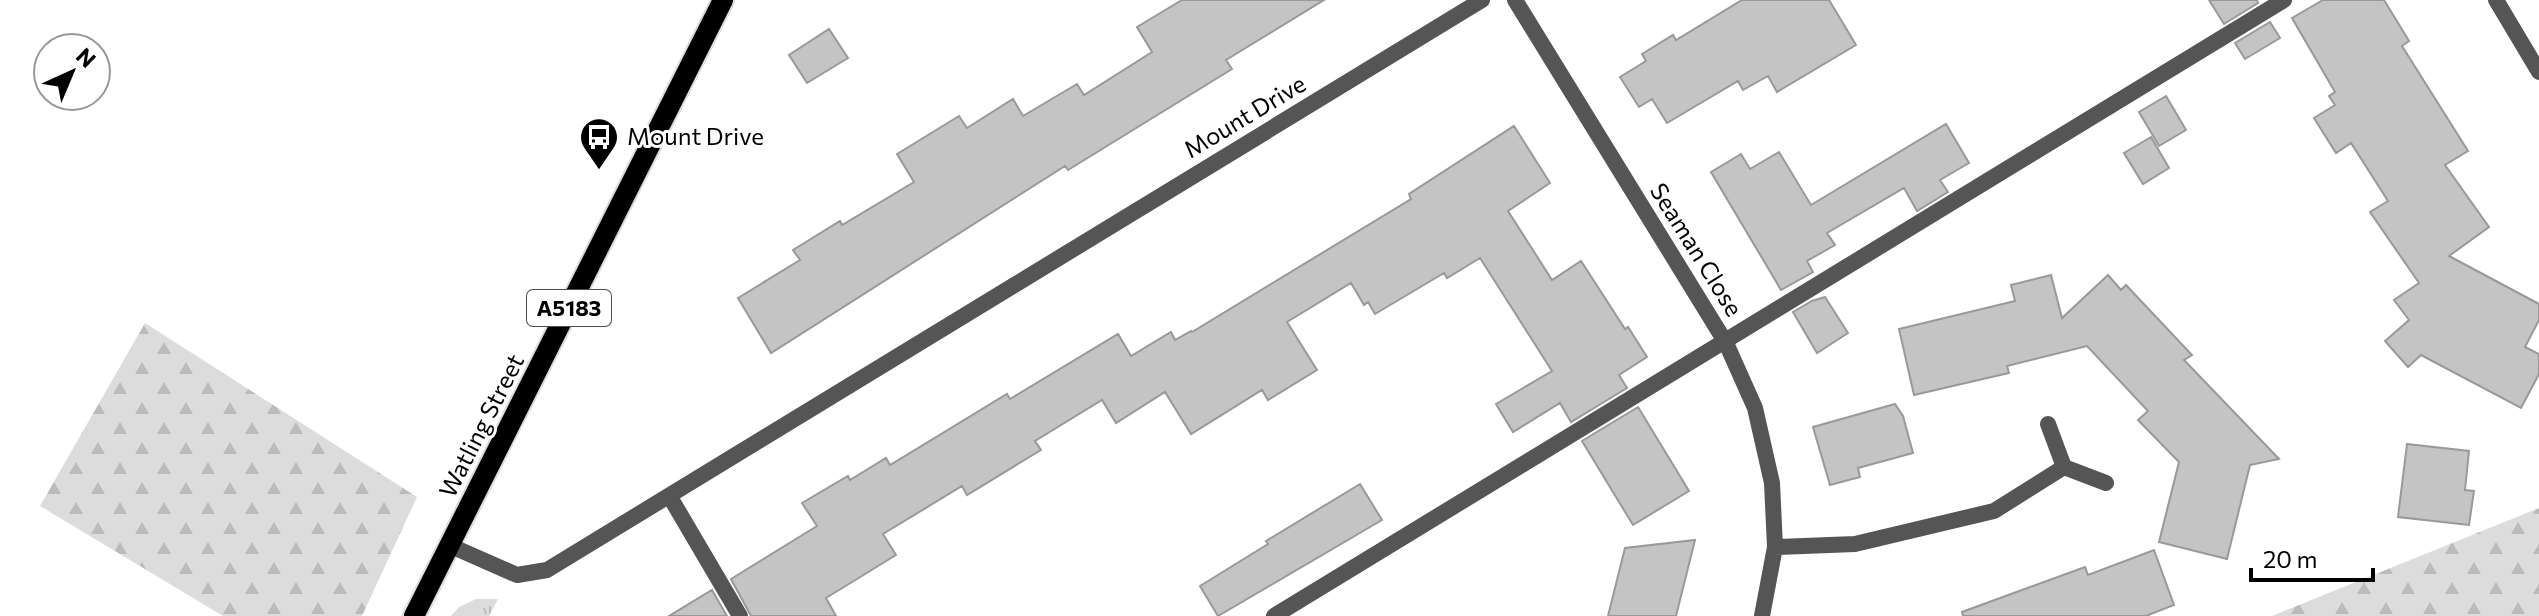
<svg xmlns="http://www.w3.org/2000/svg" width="2539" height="616" font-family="Commissioner,sans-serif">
<defs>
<pattern id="grass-tufts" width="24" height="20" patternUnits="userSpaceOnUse" patternTransform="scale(2)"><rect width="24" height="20" fill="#dcdcdc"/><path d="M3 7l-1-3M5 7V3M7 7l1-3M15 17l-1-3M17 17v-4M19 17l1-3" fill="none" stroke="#bbb"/></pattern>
<pattern id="forest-firs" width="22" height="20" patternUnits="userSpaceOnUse" patternTransform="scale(2)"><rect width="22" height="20" fill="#dcdcdc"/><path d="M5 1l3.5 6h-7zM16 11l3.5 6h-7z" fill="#bbb"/></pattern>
</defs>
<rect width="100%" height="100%" fill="#fff"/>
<path fill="url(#grass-tufts)" d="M 476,599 L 498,599 L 489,616 L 451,616 L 459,607 Z"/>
<path fill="url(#forest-firs)" d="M 145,323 L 417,497 L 362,616 L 223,616 L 40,506 Z
M 2539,508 L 2539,616 L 2272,616 Z"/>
<path fill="#c4c4c4" stroke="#999" stroke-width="2" d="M 1182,0 L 1324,0 L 1226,60 L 1232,69 L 1068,170 L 1065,166 L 771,353 L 738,298 L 800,260 L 793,250 L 840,221 L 842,225 L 914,182 L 897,154 L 959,116 L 967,128 L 1013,99 L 1023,116 L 1077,84 L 1084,95 L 1152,52 L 1137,27 Z
M 1742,0 L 1829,0 L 1856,45 L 1777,92 L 1768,76 L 1743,90 L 1738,81 L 1667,123 L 1652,99 L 1639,107 L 1620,77 L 1646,61 L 1642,54 L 1673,35 L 1676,40 Z
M 2209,0 L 2257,0 L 2258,3 L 2224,24 Z
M 2323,0 L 2384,0 L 2409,41 L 2402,46 L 2468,151 L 2445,165 L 2489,227 L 2449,256 L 2539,304 L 2539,320 L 2525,347 L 2539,354 L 2539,374 L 2521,408 L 2421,355 L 2408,367 L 2385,341 L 2409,320 L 2394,300 L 2419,283 L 2370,212 L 2388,201 L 2351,143 L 2336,153 L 2314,118 L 2335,105 L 2329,96 L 2335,92 L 2292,18 Z
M 2270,22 L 2280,38 L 2245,59 L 2235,43 Z
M 829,29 L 848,58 L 807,83 L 789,55 Z
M 2166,96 L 2186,130 L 2159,146 L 2139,112 Z
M 1946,124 L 1969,163 L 1940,180 L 1948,192 L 1917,211 L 1904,188 L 1827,233 L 1835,245 L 1807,261 L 1813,272 L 1781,290 L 1711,172 L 1741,154 L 1750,169 L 1779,152 L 1811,205 Z
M 1514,126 L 1550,183 L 1508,211 L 1552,280 L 1581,261 L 1625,329 L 1628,327 L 1647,357 L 1619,375 L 1627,388 L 1571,422 L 1560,403 L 1513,432 L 1496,404 L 1552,371 L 1480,258 L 1447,278 L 1444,273 L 1375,314 L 1368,302 L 1364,305 L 1351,283 L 1287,322 L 1317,370 L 1268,400 L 1262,390 L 1191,434 L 1165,392 L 1116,423 L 1102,400 L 1035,441 L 1041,450 L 967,495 L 962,486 L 883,534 L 896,555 L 826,598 L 836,616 L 751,616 L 731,579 L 817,526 L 802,503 L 848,476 L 850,480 L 886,458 L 890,465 L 1007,394 L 1010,399 L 1118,334 L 1131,356 L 1171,332 L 1175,340 L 1191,331 L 1192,332 L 1411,199 L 1409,194 Z
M 2151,137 L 2169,168 L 2143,184 L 2124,153 Z
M 2051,275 L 2062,318 L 2108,275 L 2121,290 L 2126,285 L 2192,355 L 2184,360 L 2279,459 L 2250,465 L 2227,559 L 2159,542 L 2179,462 L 2138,420 L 2148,411 L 2087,346 L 2007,366 L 2009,373 L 1914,395 L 1899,329 L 2015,301 L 2011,285 Z
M 1825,297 L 1848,333 L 1817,353 L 1793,312 L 1812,301 Z
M 1895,404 L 1903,416 L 1913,453 L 1858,468 L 1860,477 L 1830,485 L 1813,427 Z
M 1638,407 L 1689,491 L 1633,525 L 1582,441 Z
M 2407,444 L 2469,451 L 2465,490 L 2474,491 L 2469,525 L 2398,517 Z
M 1360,484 L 1382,520 L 1218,616 L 1200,586 L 1268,544 L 1266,541 Z
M 1695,540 L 1676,616 L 1608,616 L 1625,548 Z
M 2154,550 L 2174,605 L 2146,616 L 1963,616 L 1962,612 L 2085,567 L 2088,575 Z
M 712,590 L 727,616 L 669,616 Z"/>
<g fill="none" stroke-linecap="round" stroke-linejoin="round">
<g stroke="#dbdbdb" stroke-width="24">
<path id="primary" d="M 414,616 L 723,0"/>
</g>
<path stroke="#555" stroke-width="16" d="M 670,497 L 740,616
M 1274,616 L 2284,0"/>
<path stroke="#555" stroke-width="16" d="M 1515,0 L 1726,343 L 1755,408 L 1772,483 L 1775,547 L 1762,616
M 2496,0 L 2539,72
M 2064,467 L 2106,483
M 451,546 L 517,575 L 547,570 L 1482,0
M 1775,547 L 1855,544 L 1994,511 L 2064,467 L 2048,424"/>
<use href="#primary" stroke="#000" stroke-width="20"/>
</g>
<defs>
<g id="bus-pin" transform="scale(2)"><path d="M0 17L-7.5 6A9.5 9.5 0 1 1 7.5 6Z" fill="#000" stroke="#fff"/><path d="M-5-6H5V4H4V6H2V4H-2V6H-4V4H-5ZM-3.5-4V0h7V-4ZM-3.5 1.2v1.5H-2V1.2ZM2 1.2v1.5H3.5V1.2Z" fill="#fff"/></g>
</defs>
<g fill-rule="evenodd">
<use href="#bus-pin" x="599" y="137"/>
</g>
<g text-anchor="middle" stroke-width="6" stroke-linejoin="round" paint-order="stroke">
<rect fill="#fff" stroke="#4c4c4c" stroke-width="2" x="527" y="290" width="84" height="36" rx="6"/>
<g font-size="22" font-weight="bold" fill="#000">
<text x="569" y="316">A5183</text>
</g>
<g font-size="24" fill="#000" stroke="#fff">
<text transform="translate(1245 117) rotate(-31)" y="8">Mount Drive</text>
<text transform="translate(1696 250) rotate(58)" y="8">Seaman Close</text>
<text transform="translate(482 426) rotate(-63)" y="8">Watling Street</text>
</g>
<g font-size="24" fill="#000" stroke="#fff" text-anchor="start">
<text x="627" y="145">Mount Drive</text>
</g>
</g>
<g transform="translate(72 72) rotate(44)"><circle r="38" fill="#ffffff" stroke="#999999" stroke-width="2"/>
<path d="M0-6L14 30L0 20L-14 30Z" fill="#000000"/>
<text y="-12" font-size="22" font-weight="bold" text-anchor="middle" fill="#000000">N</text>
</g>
<path d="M2251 568v12h122v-12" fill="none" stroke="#000000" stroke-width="4"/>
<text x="2263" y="568" font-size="24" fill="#000000" stroke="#ffffff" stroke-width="6" paint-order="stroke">20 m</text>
</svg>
